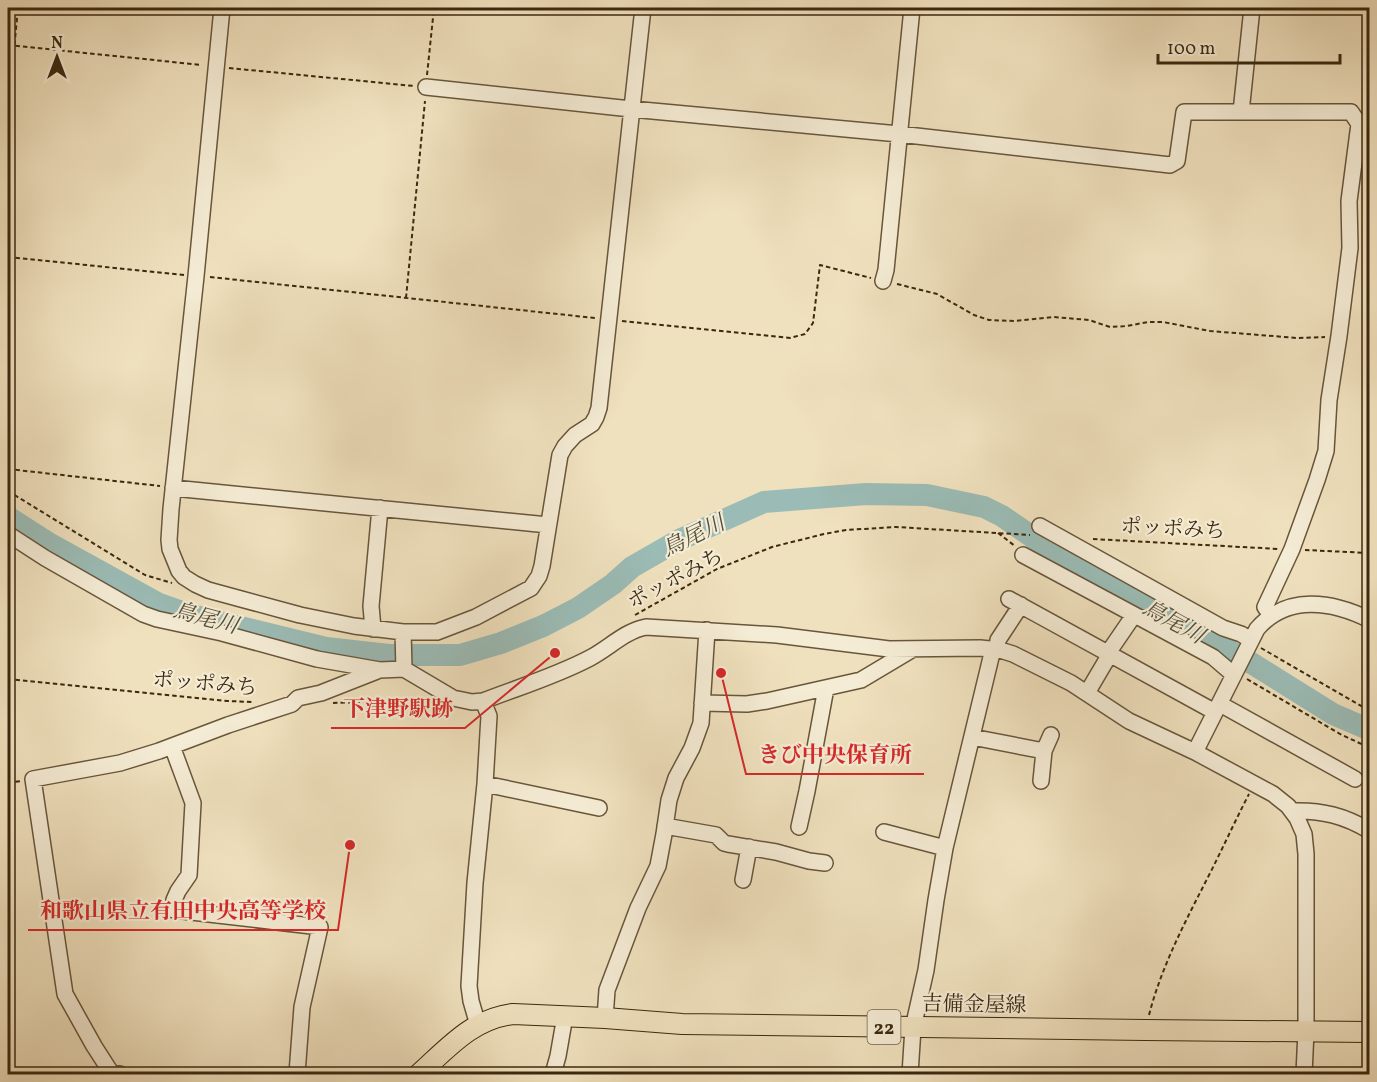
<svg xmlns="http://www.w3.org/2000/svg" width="1377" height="1082" font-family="Vollkorn,'Noto Serif JP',serif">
<rect width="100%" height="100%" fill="#f0e1be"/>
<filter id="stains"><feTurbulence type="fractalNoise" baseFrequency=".00333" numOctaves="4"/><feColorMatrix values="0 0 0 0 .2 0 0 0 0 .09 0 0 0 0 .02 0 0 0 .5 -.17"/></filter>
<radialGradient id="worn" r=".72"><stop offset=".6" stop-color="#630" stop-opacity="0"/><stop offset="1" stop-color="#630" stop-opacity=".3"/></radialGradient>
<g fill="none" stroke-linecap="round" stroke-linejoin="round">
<path stroke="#9bbcb6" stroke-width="22" d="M 8,517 L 50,544 L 157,603 L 191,615 L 326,648 L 389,655 L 460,655 L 501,643 L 543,626 L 578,608 L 613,584 L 632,567 L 679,540 L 764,502 L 866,494 L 927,495 L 984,507 L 1002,516 L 1060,556 L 1093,576 L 1253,664 L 1333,714 L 1370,730"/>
<g stroke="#68563b" stroke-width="18">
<path id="minor" d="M 222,8 L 196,276 L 171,509 L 169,540 L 170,549 L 179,571 L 184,577 L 195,584 L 208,590 L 241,599 L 300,615 L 354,626 L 403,632 L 437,632 L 476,617 L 531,588 L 539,576 L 542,566 L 560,455 L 565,446 L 575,435 L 592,424 L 596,417 L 599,408 L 643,8
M 1252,8 L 1241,112 L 1351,112 L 1359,124 L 1349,201 L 1350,248 L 1339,336 L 1329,400 L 1326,451 L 1317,480 L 1292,549 L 1265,607 L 1271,615
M 426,87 L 631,109 L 899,134 L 1170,165 L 1177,161 L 1184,112 L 1241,112
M 883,281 L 886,270 L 912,8
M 173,488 L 548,525
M 1040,526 L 1223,628 L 1241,634 L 1251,640
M 8,534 L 45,558 L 143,614 L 157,619 L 222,633 L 317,659 L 380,670 L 404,669 L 453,698 L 472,702 L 483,701 C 519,687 556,676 590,658 C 609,648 625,631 646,627 L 777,635 L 889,649 L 980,648 L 1000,650 L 1013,654 L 1071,683 L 1129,721 L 1195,752 L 1273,794 L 1288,806 L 1297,818 L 1304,834 L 1306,854 L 1306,1031 L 1304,1074
M 1023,555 L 1213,657 L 1234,675
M 1009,599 L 1215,712
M 373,629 L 371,606 L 380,508
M 403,632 L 404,669
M 997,650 L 998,640 L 1021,605
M 1108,653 L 1134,615
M 1087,693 L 1110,654
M 702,703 L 747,704 L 767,701 L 861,680 L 913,649
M 1220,704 L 1355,779
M 972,737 L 1044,751
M 172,746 L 193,803 L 189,875 L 178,891 L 174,900 L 174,910 L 320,927 L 302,1007 L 297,1074
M 1195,752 L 1257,629 C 1287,594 1332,601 1370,620
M 1041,781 L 1044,751 L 1051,735
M 485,784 L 599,808
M 1293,811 C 1322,810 1345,816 1370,831
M 665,826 L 716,835 L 724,843 L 728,844 L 776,852 L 809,861 L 825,863
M 799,827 L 807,791 L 826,688
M 884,832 L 945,848
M 743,880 L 749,847
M 605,1018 L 607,990 L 638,908 L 658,866 L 664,834 L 669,800 L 676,778 L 692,748 L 701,723 L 707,630
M 478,1025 L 471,1001 L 469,986 L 475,883 L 485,784 L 489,716 L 483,701
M 120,1074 L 112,1074 L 94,1046 L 65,994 L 33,779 L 120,763 L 159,751 L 228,725 L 292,704 L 298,698 L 321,693 L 377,671
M 553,1074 L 558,1056 L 565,1016
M 910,1074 L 913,1028 L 926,970 L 936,900 L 945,848 L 993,649"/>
</g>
<g stroke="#3b280f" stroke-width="22">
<path id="major" d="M 419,1074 C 448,1048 472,1019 513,1014 L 605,1018 L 682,1024 L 1145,1030 L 1370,1032"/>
</g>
<path stroke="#3b280f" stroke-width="2" stroke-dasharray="4.5 3" stroke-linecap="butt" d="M 8,45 L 202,65
M 229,68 L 414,86
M 427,75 L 434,8
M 8,112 L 18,8
M 8,257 L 184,275
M 210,277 L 595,318
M 897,284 L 937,294 L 974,315 L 989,320 L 1015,321 L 1054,317 L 1089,320 L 1110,327 L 1127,326 L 1148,322 L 1163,322 L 1210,331 L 1297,338 L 1325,337
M 406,298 L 425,101
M 622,321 L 790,338 L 805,334 L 813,323 L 820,265 L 871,278
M 8,469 L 160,486
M 8,491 L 145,575 L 172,583
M 998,533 L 1015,546
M 1093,539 L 1279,549
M 1305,550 L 1370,553
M 635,615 L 717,569 L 772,547 L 824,534 L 846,530 L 896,527 L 1030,535
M 1261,648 L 1370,711
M 8,679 L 227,701 L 253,702
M 1247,679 L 1340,734 L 1370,748
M 333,703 L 429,700
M 8,783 L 21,781
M 1149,1015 C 1161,968 1184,924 1206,881 C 1221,852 1234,823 1249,794"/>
<use href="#minor" stroke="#f5ecd5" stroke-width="15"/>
<use href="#major" stroke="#f0e1be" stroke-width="20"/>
</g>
<g text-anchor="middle" stroke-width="4.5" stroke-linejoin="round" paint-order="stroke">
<rect fill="#f5ecd5" stroke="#73634a" stroke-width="1.5" x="867.5" y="1010" width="33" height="34" rx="4.5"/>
<g font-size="20" font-weight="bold" fill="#3b280f">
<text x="884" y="1034">22</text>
</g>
<g font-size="21" fill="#3b280f" stroke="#f5ecd5">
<text transform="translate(1173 528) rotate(3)" y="7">ポッポみち</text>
<text transform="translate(675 578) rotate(-28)" y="7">ポッポみち</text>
<text transform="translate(205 683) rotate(5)" y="7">ポッポみち</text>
<text transform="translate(974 1004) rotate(1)" y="7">吉備金屋線</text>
</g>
<g font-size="22" font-style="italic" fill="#534d39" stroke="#f5ecd5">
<text transform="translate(693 535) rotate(-26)" y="8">鳥尾川</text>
<text transform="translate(206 617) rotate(15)" y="8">鳥尾川</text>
<text transform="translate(1174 621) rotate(29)" y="8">鳥尾川</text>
</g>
</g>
<path fill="none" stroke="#d62828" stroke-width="2" d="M555 653L465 728H331M721 673L746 774H924M350 845L338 930H28"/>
<g fill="#d62828" stroke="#f5ecd5" stroke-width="2">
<circle cx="555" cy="653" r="6"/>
<circle cx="721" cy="673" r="6"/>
<circle cx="350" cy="845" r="6"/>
</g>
<g font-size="22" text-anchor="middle" font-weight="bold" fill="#d62828" stroke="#f5ecd5" stroke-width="4.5" stroke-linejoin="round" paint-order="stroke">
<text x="398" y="716">下津野駅跡</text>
<text x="835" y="762">きび中央保育所</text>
<text x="183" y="918">和歌山県立有田中央高等学校</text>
</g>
<rect width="1377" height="1082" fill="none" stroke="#f0e1be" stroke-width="30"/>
<rect x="9" y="9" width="1359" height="1064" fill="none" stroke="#3b280f" stroke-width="3"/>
<rect x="15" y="15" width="1347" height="1052" fill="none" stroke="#3b280f" stroke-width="1.5"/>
<g transform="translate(57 57)" stroke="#f5ecd5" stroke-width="4.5" paint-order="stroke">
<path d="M0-4.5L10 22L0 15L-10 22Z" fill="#3b280f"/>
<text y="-9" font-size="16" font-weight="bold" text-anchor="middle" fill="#3b280f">N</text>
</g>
<path d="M1158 54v9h182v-9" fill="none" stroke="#3b280f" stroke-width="3"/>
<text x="1167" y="54" font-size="18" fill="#3b280f" stroke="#f5ecd5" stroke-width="4.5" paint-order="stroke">100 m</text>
<rect width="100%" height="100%" filter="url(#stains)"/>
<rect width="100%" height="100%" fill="url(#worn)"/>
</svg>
